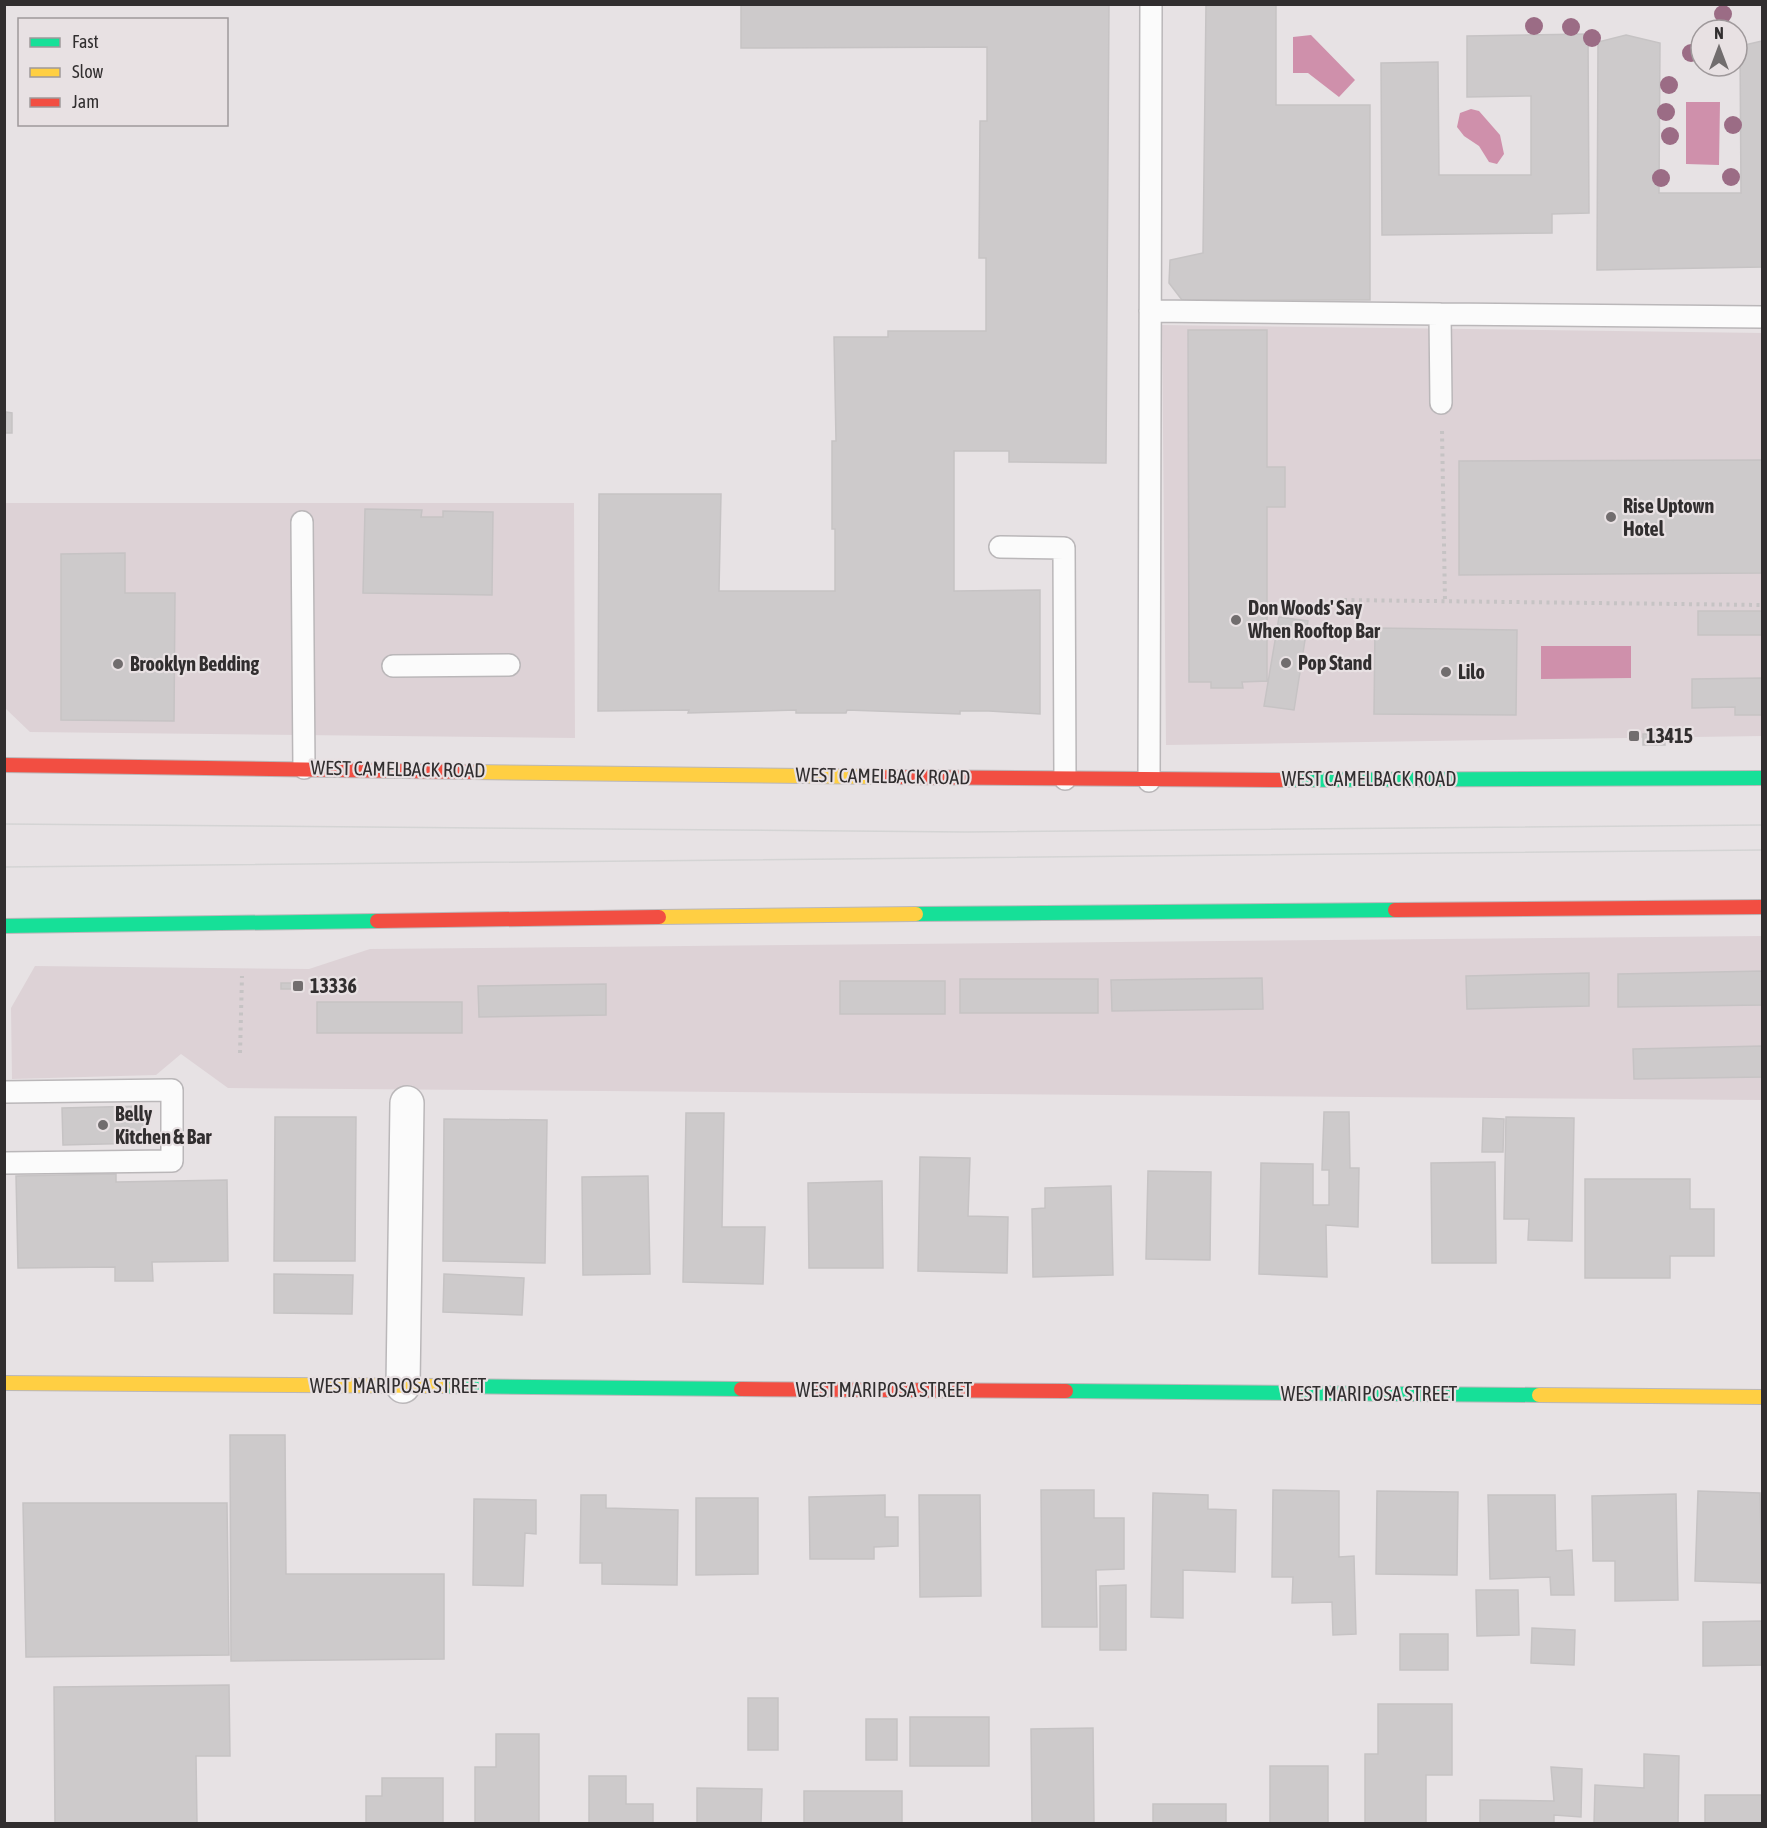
<svg xmlns="http://www.w3.org/2000/svg" width="1767" height="1828" font-family="'Asap Condensed',sans-serif">
<rect width="100%" height="100%" fill="#e7e2e4"/>
<path fill="#ddd2d6" d="M 1162,325 L 1762,333 L 1762,736 L 1166,745 Z
M 4,503 L 574,503 L 575,738 L 30,732 L 5,708 Z
M 1762,936 L 1762,1100 L 228,1088 L 181,1054 L 156,1075 L 12,1079 L 11,1008 L 35,966 L 309,969 L 370,949 Z"/>
<path fill="#cf90ab" d="M 1311,35 L 1355,80 L 1339,97 L 1308,73 L 1293,73 L 1293,37 Z
M 1686,102 L 1720,102 L 1719,165 L 1686,164 Z
M 1471,109 L 1479,111 L 1500,135 L 1504,154 L 1497,164 L 1489,162 L 1479,146 L 1464,136 L 1457,127 L 1460,113 Z
M 1541,646 L 1631,646 L 1631,678 L 1541,679 Z"/>
<path fill="#cdcacb" stroke="#c6c3c4" stroke-width="1.5" d="M 741,4 L 1109,4 L 1106,463 L 1009,462 L 1009,451 L 954,451 L 954,591 L 1040,590 L 1040,714 L 989,711 L 960,711 L 960,714 L 847,710 L 846,713 L 796,713 L 796,710 L 688,713 L 689,710 L 598,711 L 599,494 L 721,494 L 719,591 L 835,591 L 835,529 L 832,529 L 832,441 L 836,441 L 834,337 L 888,337 L 888,331 L 986,331 L 986,258 L 979,258 L 980,121 L 987,121 L 987,47 L 741,48 Z
M 1206,4 L 1276,4 L 1276,105 L 1370,105 L 1370,300 L 1182,300 L 1169,283 L 1170,260 L 1203,253 Z
M 1588,34 L 1589,213 L 1552,214 L 1552,233 L 1382,235 L 1381,63 L 1438,62 L 1439,175 L 1531,175 L 1531,96 L 1467,97 L 1467,36 Z
M 1626,35 L 1660,43 L 1659,193 L 1741,193 L 1740,46 L 1762,41 L 1762,267 L 1597,270 L 1598,42 Z
M 1188,330 L 1267,330 L 1267,467 L 1285,467 L 1285,507 L 1267,507 L 1267,681 L 1242,682 L 1243,688 L 1211,688 L 1211,682 L 1189,682 Z
M 1188,330 L 1267,330 L 1267,467 L 1285,467 L 1285,507 L 1267,507 L 1267,681 L 1242,682 L 1243,688 L 1211,688 L 1211,682 L 1189,682 Z
M 6,412 L 12,413 L 12,433 L 5,433 Z
M 1762,460 L 1762,573 L 1459,575 L 1459,461 Z
M 1762,460 L 1762,573 L 1459,575 L 1459,461 Z
M 365,509 L 422,510 L 421,517 L 443,517 L 443,511 L 493,512 L 492,595 L 363,593 Z
M 125,553 L 125,593 L 175,593 L 174,721 L 61,720 L 61,554 Z
M 1698,611 L 1762,611 L 1762,635 L 1698,635 Z
M 1279,617 L 1308,621 L 1294,710 L 1264,706 Z
M 1375,628 L 1517,630 L 1516,715 L 1374,714 Z
M 1762,678 L 1762,715 L 1735,715 L 1735,707 L 1692,708 L 1692,679 Z
M 1643,734 L 1664,734 L 1665,745 L 1643,745 Z
M 1762,971 L 1762,1005 L 1618,1007 L 1618,974 Z
M 1589,973 L 1589,1006 L 1467,1009 L 1466,976 Z
M 1262,978 L 1263,1009 L 1112,1011 L 1111,980 Z
M 960,979 L 1098,979 L 1098,1013 L 960,1013 Z
M 840,981 L 945,981 L 945,1014 L 840,1014 Z
M 281,983 L 304,983 L 304,989 L 281,989 Z
M 606,984 L 606,1015 L 479,1017 L 478,986 Z
M 317,1002 L 462,1002 L 462,1033 L 317,1033 Z
M 1762,1046 L 1762,1077 L 1634,1079 L 1633,1049 Z
M 143,1106 L 144,1143 L 63,1145 L 62,1108 Z
M 1324,1112 L 1349,1112 L 1350,1168 L 1359,1168 L 1358,1227 L 1326,1225 L 1327,1277 L 1259,1274 L 1261,1163 L 1313,1164 L 1313,1205 L 1329,1205 L 1329,1170 L 1322,1170 Z
M 686,1113 L 724,1113 L 722,1227 L 765,1227 L 763,1284 L 683,1282 Z
M 275,1117 L 356,1117 L 355,1261 L 274,1261 Z
M 1506,1117 L 1574,1118 L 1572,1241 L 1528,1240 L 1529,1219 L 1504,1219 Z
M 1483,1118 L 1504,1119 L 1503,1152 L 1482,1152 Z
M 444,1119 L 547,1120 L 545,1263 L 443,1261 Z
M 920,1157 L 970,1158 L 968,1216 L 1008,1217 L 1007,1273 L 918,1271 Z
M 1495,1162 L 1496,1263 L 1432,1263 L 1431,1163 Z
M 1148,1171 L 1211,1172 L 1210,1260 L 1146,1259 Z
M 116,1174 L 116,1182 L 227,1180 L 228,1261 L 152,1262 L 153,1281 L 115,1281 L 115,1267 L 18,1268 L 16,1176 Z
M 648,1176 L 650,1274 L 583,1275 L 582,1177 Z
M 1585,1179 L 1690,1179 L 1690,1209 L 1714,1209 L 1714,1256 L 1670,1256 L 1670,1278 L 1585,1278 Z
M 882,1181 L 883,1268 L 809,1268 L 808,1183 Z
M 1111,1186 L 1113,1275 L 1033,1277 L 1032,1209 L 1045,1208 L 1045,1188 Z
M 274,1274 L 353,1275 L 352,1314 L 274,1313 Z
M 444,1274 L 524,1278 L 522,1315 L 443,1312 Z
M 230,1435 L 285,1435 L 286,1574 L 444,1574 L 444,1659 L 231,1661 Z
M 1041,1490 L 1094,1490 L 1094,1518 L 1124,1518 L 1124,1569 L 1096,1570 L 1097,1627 L 1042,1627 Z
M 1273,1490 L 1339,1491 L 1339,1557 L 1354,1556 L 1356,1634 L 1333,1635 L 1332,1602 L 1292,1603 L 1293,1577 L 1272,1577 Z
M 1377,1491 L 1458,1492 L 1457,1575 L 1376,1574 Z
M 1698,1491 L 1760,1493 L 1762,1583 L 1695,1581 Z
M 1153,1493 L 1208,1495 L 1208,1509 L 1236,1510 L 1235,1572 L 1183,1570 L 1183,1618 L 1151,1617 Z
M 1676,1494 L 1678,1600 L 1615,1601 L 1615,1561 L 1593,1561 L 1592,1496 Z
M 581,1495 L 606,1495 L 606,1508 L 678,1510 L 677,1585 L 602,1584 L 602,1563 L 580,1563 Z
M 885,1495 L 885,1517 L 898,1517 L 898,1546 L 874,1547 L 874,1559 L 810,1559 L 809,1497 Z
M 919,1495 L 980,1495 L 981,1596 L 920,1597 Z
M 1488,1495 L 1555,1495 L 1556,1551 L 1572,1550 L 1574,1595 L 1551,1595 L 1550,1577 L 1490,1579 Z
M 696,1498 L 758,1498 L 758,1574 L 696,1575 Z
M 474,1499 L 536,1500 L 536,1534 L 525,1533 L 523,1586 L 473,1585 Z
M 23,1503 L 227,1503 L 229,1655 L 26,1657 Z
M 1126,1585 L 1126,1650 L 1100,1650 L 1100,1586 Z
M 1476,1590 L 1518,1590 L 1519,1635 L 1477,1636 Z
M 1762,1621 L 1762,1665 L 1703,1666 L 1703,1622 Z
M 1532,1628 L 1575,1630 L 1574,1665 L 1531,1663 Z
M 1400,1634 L 1448,1634 L 1448,1670 L 1400,1670 Z
M 229,1685 L 230,1756 L 196,1756 L 197,1824 L 55,1824 L 54,1687 Z
M 748,1698 L 778,1698 L 778,1750 L 748,1750 Z
M 1378,1704 L 1452,1704 L 1452,1775 L 1426,1775 L 1426,1824 L 1365,1824 L 1365,1754 L 1378,1754 Z
M 910,1717 L 989,1717 L 989,1766 L 910,1766 Z
M 866,1719 L 897,1719 L 897,1760 L 866,1760 Z
M 1093,1728 L 1094,1824 L 1032,1824 L 1031,1729 Z
M 496,1734 L 539,1734 L 539,1824 L 475,1824 L 475,1767 L 496,1767 Z
M 1644,1754 L 1679,1756 L 1678,1824 L 1594,1824 L 1595,1785 L 1644,1788 Z
M 1270,1766 L 1328,1766 L 1328,1824 L 1270,1824 Z
M 1551,1767 L 1582,1769 L 1581,1817 L 1554,1815 L 1554,1824 L 1480,1824 L 1480,1800 L 1554,1801 Z
M 589,1776 L 626,1776 L 626,1804 L 653,1804 L 653,1824 L 589,1824 Z
M 382,1778 L 443,1778 L 443,1824 L 366,1824 L 366,1796 L 382,1796 Z
M 697,1788 L 762,1789 L 761,1824 L 697,1824 Z
M 804,1791 L 902,1791 L 902,1824 L 804,1824 Z
M 1705,1795 L 1762,1795 L 1762,1824 L 1705,1824 Z
M 1153,1804 L 1226,1804 L 1226,1824 L 1153,1824 Z"/>
<g fill="none" stroke-linecap="round" stroke-linejoin="round">
<g stroke="#bab7b9" stroke-width="24">
<path id="lane" d="M 1150,311 L 1440,314
M 1441,403 L 1440,314 L 1762,317
M 302,522 L 304,768
M 1000,547 L 1064,548 L 1065,779
M 393,666 L 509,665
M 1149,781 L 1151,4
M 4,1092 L 172,1090 L 172,1161 L 4,1163"/>
</g>
<g stroke="#bab7b9" stroke-width="36">
<path id="street" d="M 403,1386 L 407,1103"/>
</g>
<g stroke="#bab7b9" stroke-width="16">
<path id="fast" d="M 1281,780 L 1762,778
M 916,914 L 1395,910
M 4,926 L 377,921
M 443,1386 L 741,1389
M 1066,1391 L 1539,1395"/>
</g>
<g stroke="#bab7b9" stroke-width="16">
<path id="slow" d="M 471,772 L 888,777
M 659,917 L 916,914
M 4,1383 L 443,1386
M 1539,1395 L 1762,1397"/>
</g>
<g stroke="#bab7b9" stroke-width="16">
<path id="jam" d="M 4,765 L 471,772
M 888,777 L 1281,780
M 1395,910 L 1762,907
M 377,921 L 659,917
M 741,1389 L 1066,1391"/>
</g>
<path stroke="#c6c3c4" stroke-width="4" stroke-dasharray="3 4.5" stroke-linecap="butt" d="M 1442,431 L 1445,601
M 1344,600 L 1762,605
M 240,1053 L 242,976"/>
<use href="#lane" stroke="#fbfbfb" stroke-width="21"/>
<use href="#street" stroke="#fbfbfb" stroke-width="33"/>
<use href="#fast" stroke="#16e098" stroke-width="14"/>
<use href="#slow" stroke="#ffcf43" stroke-width="14"/>
<use href="#jam" stroke="#f24e42" stroke-width="14"/>
<path stroke="#d4d4d4" stroke-width="1.5" d="M 4,824 L 966,832 L 1762,825
M 4,867 L 1762,850"/>
</g>
<g fill="#9b6c85">
<circle cx="1723" cy="14" r="9"/>
<circle cx="1534" cy="26" r="9"/>
<circle cx="1571" cy="27" r="9"/>
<circle cx="1592" cy="38" r="9"/>
<circle cx="1691" cy="53" r="9"/>
<circle cx="1669" cy="85" r="9"/>
<circle cx="1666" cy="112" r="9"/>
<circle cx="1733" cy="125" r="9"/>
<circle cx="1670" cy="136" r="9"/>
<circle cx="1731" cy="177" r="9"/>
<circle cx="1661" cy="178" r="9"/>
</g>
<g fill="#716d6e" stroke="#e8e1e3" stroke-width="2">
<circle cx="1611" cy="517" r="6"/>
<circle cx="1236" cy="620" r="6"/>
<circle cx="1286" cy="663" r="6"/>
<circle cx="118" cy="664" r="6"/>
<circle cx="1446" cy="672" r="6"/>
<rect x="1628" y="730" width="12" height="12" rx="3"/>
<rect x="292" y="980" width="12" height="12" rx="3"/>
<circle cx="103" cy="1125" r="6"/>
</g>
<g text-anchor="middle" stroke-width="4.5" stroke-linejoin="round" paint-order="stroke">
<g font-size="20" font-weight="bold" fill="#312e2f" stroke="#e8e1e3" text-anchor="start">
<text x="1623" y="513">Rise Uptown<tspan x="1623" dy="23">Hotel</tspan></text>
<text x="1248" y="615">Don Woods' Say<tspan x="1248" dy="23">When Rooftop Bar</tspan></text>
<text x="1298" y="670">Pop Stand</text>
<text x="130" y="671">Brooklyn Bedding</text>
<text x="1458" y="679">Lilo</text>
<text x="1646" y="743">13415</text>
<text x="310" y="993">13336</text>
<text x="115" y="1121">Belly<tspan x="115" dy="23">Kitchen &amp; Bar</tspan></text>
</g>
<g font-size="20" fill="#312e2f" stroke="#e8e1e3">
<text transform="translate(398 769) rotate(1)" y="7">WEST CAMELBACK ROAD</text>
<text transform="translate(883 776) rotate(1)" y="7">WEST CAMELBACK ROAD</text>
<text x="1369" y="786">WEST CAMELBACK ROAD</text>
<text x="398" y="1393">WEST MARIPOSA STREET</text>
<text x="884" y="1397">WEST MARIPOSA STREET</text>
<text x="1369" y="1401">WEST MARIPOSA STREET</text>
</g>
</g>
<rect width="1767" height="1828" fill="none" stroke="#312e2f" stroke-width="12"/>
<rect x="18" y="18" width="210" height="108" fill="#e8e1e3" stroke="#9f999b" stroke-width="1.5"/>
<rect x="30" y="38" width="30" height="9" fill="#16e098" stroke="#9f999b" stroke-width="1.5"/>
<text x="72" y="48" font-size="18" fill="#312e2f">Fast</text>
<rect x="30" y="68" width="30" height="9" fill="#ffcf43" stroke="#9f999b" stroke-width="1.5"/>
<text x="72" y="78" font-size="18" fill="#312e2f">Slow</text>
<rect x="30" y="98" width="30" height="9" fill="#f24e42" stroke="#9f999b" stroke-width="1.5"/>
<text x="72" y="108" font-size="18" fill="#312e2f">Jam</text>
<g transform="translate(1719 48)"><circle r="28" fill="#e8e1e3" stroke="#9f999b" stroke-width="1.5"/>
<path d="M0-4.5L10 22L0 15L-10 22Z" fill="#716d6e"/>
<text y="-9" font-size="16" font-weight="bold" text-anchor="middle" fill="#312e2f">N</text>
</g>
</svg>
